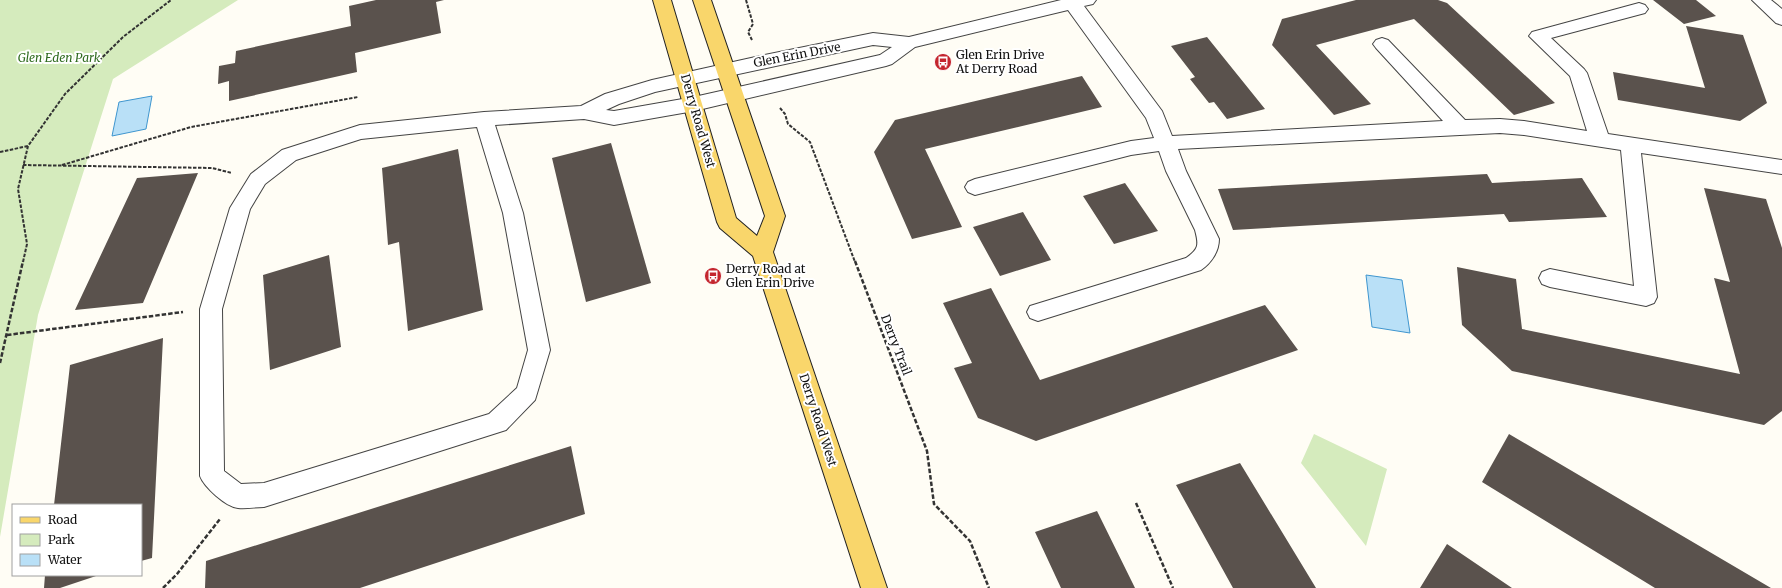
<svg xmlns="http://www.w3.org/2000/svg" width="1782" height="588" font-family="Merriweather,serif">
<rect width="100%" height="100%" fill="#fffdf5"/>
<path fill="#d5ebbd" d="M 0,0 L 238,0 L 113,79 L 38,315 L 0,537 Z
M 1314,434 L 1387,469 L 1366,546 L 1301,463 Z"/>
<path fill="#b9e0f7" stroke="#3f96cf" d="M 152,96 L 146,129 L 112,136 L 119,102 Z
M 1366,275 L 1402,280 L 1410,333 L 1372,327 Z"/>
<path fill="#5a524d" d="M 376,0 L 444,0 L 436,2 L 441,33 L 355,53 L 357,72 L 229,101 L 229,81 L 218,84 L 219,66 L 235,63 L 236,51 L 351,26 L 349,6 Z
M 1356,0 L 1438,0 L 1447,3 L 1555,103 L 1514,115 L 1414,19 L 1316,45 L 1371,104 L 1334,115 L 1272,45 L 1282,19 Z
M 1653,0 L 1696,0 L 1716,16 L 1684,24 Z
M 1686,26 L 1743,35 L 1767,103 L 1740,121 L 1618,100 L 1613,72 L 1705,88 Z
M 1207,37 L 1265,109 L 1227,119 L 1214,102 L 1209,103 L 1190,79 L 1195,77 L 1171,46 Z
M 1082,76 L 1102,107 L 925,149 L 962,227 L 912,239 L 874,152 L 895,120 Z
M 611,143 L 651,283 L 586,302 L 552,158 Z
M 458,149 L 483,310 L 408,331 L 399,242 L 388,245 L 382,168 Z
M 198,173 L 143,303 L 75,310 L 137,178 Z
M 1487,174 L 1492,183 L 1582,178 L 1607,217 L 1509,222 L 1504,214 L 1233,230 L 1218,189 Z
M 1125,183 L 1158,231 L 1114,244 L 1083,196 Z
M 1704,188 L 1766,199 L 1782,248 L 1782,411 L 1764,425 L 1512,371 L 1462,325 L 1457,267 L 1516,279 L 1522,329 L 1740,374 L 1714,278 L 1730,282 Z
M 1023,212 L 1051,260 L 1000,276 L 973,227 Z
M 329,255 L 341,347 L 270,370 L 263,275 Z
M 991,288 L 1040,380 L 1265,305 L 1298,350 L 1036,441 L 978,418 L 954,368 L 972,363 L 943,303 Z
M 163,338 L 152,558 L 141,561 L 141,505 L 54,505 L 70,365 Z
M 1509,434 L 1771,588 L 1655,588 L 1482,482 Z
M 571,446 L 585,514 L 360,588 L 205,588 L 206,561 Z
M 1240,463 L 1316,588 L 1233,588 L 1176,485 Z
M 1097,511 L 1135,588 L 1061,588 L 1035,532 Z
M 1447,544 L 1512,588 L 1420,588 Z
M 45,575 L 99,575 L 60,588 L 44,588 Z"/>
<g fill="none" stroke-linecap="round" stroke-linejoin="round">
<g stroke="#444" stroke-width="2">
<path id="minor" d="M 1061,0 L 1096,0 L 1093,4 L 1084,6 L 1162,111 L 1172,136 L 1443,121 L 1376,48 L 1373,44 L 1376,40 L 1382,38 L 1388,40 L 1465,120 L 1500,119 L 1524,121 L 1587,131 L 1570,76 L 1529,36 L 1532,32 L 1639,3 L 1645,5 L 1648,9 L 1645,13 L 1551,38 L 1584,69 L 1587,73 L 1608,134 L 1782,160 L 1782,174 L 1641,153 L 1657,297 L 1654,303 L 1646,306 L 1550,287 L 1542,284 L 1539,278 L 1542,272 L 1550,269 L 1634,286 L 1621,150 L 1524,135 L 1500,133 L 1178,149 L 1186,171 L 1219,239 C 1219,252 1211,263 1201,270 L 1038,321 L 1030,318 L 1027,312 L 1030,306 L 1186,258 C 1199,249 1199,245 1195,230 L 1166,171 L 1159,151 L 1131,155 L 975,195 L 968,192 L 965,187 L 968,182 L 975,179 L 1131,141 L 1154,138 L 1146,118 L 1068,10 L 915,47 L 892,64 L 886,66 L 694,111 L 614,125 L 584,119 L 495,125 L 523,213 L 550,350 L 535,400 L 506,430 L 264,507 C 256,507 246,509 238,508 C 226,507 204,487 200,476 L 200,309 L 230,208 L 251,174 L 282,150 L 360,125 L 484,112 L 581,106 L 605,94 L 652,80 L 760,56 L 873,33 L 909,37 ZM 873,45 L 892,47 L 880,55 L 694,97 L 614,111 L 606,110 L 619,104 L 655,92 ZM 477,127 L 503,213 L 528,350 L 517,388 L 489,414 L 264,483 L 241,484 L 224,471 L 222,309 L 250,209 L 265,184 L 296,160 L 361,139 Z
M 1752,0 L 1771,0 L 1782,9 L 1782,25 L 1776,23 Z"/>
</g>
<g stroke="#222" stroke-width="2">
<path id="major" d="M 653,0 L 671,0 L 736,218 L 757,236 L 765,216 L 693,0 L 711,0 L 785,216 L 773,252 L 887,588 L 861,588 L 753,256 L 720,228 L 717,222 Z"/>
</g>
<path stroke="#333" stroke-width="2" stroke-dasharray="3.5 1.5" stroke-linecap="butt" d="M 746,0 L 753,24 L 748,32 L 752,40
M 780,108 L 785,114 L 788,124 L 810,142 L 855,262
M 0,152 L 28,146
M 23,165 L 212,168 L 232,173
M 62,165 L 191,127 L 358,97
M 23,262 L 27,244 L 18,189 L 28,146 L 65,94 L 123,37 L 171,0"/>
<path stroke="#333" stroke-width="2.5" stroke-dasharray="4.5 2" stroke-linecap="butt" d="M 855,261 L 927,451 L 934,504 L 970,541 L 989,588
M 7,335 L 183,312
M 0,363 L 23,261
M 1136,503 L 1173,588
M 163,588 L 177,574 L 220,519"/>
<use href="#minor" fill="#fff" fill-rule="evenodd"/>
<use href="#major" fill="#f9d66b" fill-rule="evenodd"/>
</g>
<defs>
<g id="bus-disc" transform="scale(0.9)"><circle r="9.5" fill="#c4262e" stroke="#fff"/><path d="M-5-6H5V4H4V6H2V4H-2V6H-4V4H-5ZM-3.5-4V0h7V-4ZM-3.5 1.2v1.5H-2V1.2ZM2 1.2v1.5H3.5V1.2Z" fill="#fff"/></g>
</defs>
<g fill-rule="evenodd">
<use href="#bus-disc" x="943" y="62"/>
<use href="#bus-disc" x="713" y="276"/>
</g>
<g text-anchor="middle" stroke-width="4" stroke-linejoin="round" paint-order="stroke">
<g font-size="12" fill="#111" stroke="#fff">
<text transform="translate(797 55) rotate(-11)" y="4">Glen Erin Drive</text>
<text transform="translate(698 121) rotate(74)" y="4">Derry Road West</text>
<text transform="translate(896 345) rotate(69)" y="4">Derry Trail</text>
<text transform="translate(818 420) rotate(72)" y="4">Derry Road West</text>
</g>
<g font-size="12" fill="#111" stroke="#fff" text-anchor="start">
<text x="956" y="59">Glen Erin Drive<tspan x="956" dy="14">At Derry Road</tspan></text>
<text x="726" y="273">Derry Road at<tspan x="726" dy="14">Glen Erin Drive</tspan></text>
</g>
<g font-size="12" font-style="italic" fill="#2f6b1f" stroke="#fff">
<text x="59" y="62">Glen Eden Park</text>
</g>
</g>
<rect x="12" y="504" width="130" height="72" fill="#ffffff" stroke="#a0a0a0"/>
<rect x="20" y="517" width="20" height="6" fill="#f9d66b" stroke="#a0a0a0"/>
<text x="48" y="524" font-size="12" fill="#111111">Road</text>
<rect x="20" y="534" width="20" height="12" fill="#d5ebbd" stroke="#a0a0a0"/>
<text x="48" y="544" font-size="12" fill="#111111">Park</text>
<rect x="20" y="554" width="20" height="12" fill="#b9e0f7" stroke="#a0a0a0"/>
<text x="48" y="564" font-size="12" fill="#111111">Water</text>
</svg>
